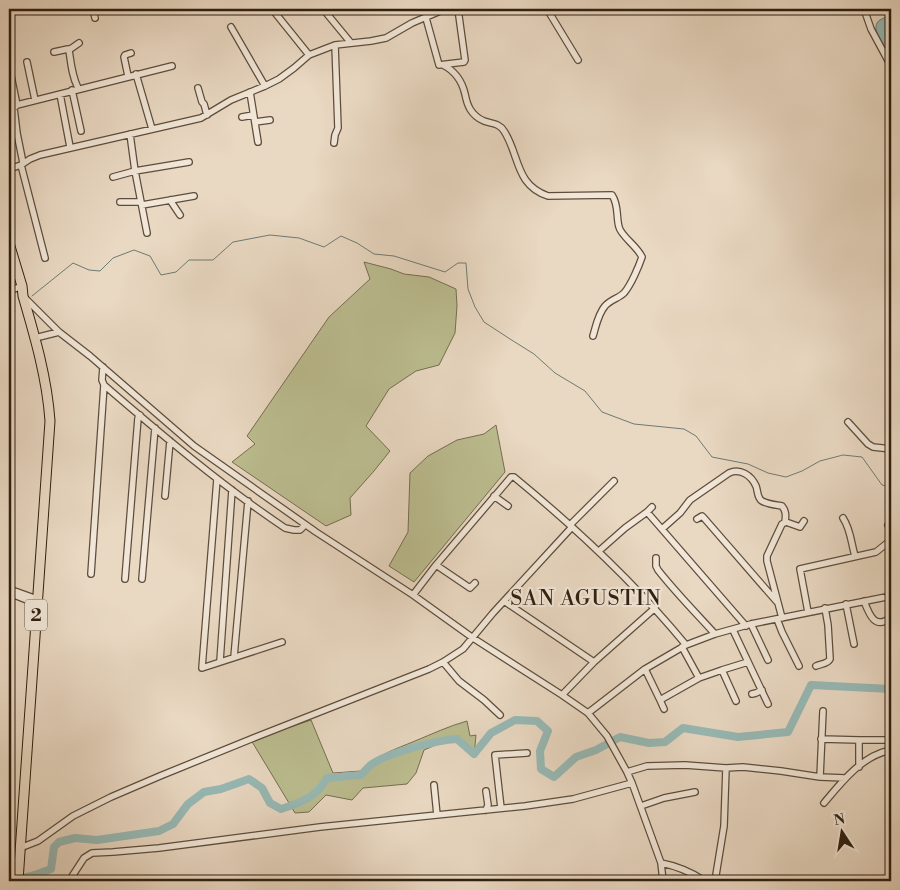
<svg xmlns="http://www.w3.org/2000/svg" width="900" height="890" font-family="'Libre Bodoni',serif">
<rect width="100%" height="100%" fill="#e9d8c2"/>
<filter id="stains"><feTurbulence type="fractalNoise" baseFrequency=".004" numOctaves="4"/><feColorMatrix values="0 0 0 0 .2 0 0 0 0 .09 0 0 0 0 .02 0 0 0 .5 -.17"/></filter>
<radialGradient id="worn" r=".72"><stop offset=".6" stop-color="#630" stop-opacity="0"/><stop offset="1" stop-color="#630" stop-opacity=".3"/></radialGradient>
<path fill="#bbbd90" stroke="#746e50" d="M 364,262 L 391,269 L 404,274 L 429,277 L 456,289 L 457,306 L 455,333 L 439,365 L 416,371 L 389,389 L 366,426 L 390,451 L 374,471 L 350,498 L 351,515 L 326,526 L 232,462 L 255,444 L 247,436 L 329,317 L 370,279 Z
M 496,425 L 505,472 L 414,582 L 389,566 L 408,532 L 410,473 L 428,456 L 457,440 L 484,434 Z
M 311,720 L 333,773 L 361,771 C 376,755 396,749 415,741 C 432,734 449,726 467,721 L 470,736 L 476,735 L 474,756 L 457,740 L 445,741 L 424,750 L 416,773 L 407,784 L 363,788 L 352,800 L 326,795 L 309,812 L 295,813 L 251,740 Z"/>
<path fill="#97b9b5" stroke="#6d7b73" d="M 891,15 L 891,61 C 887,54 872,31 877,23 C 879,19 887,17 891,15 Z"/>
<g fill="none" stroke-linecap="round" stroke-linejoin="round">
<path stroke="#6d7b73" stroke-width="1" d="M 32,296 L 73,263 L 89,270 L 100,271 L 113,258 L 134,250 L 150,256 L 161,275 L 176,272 L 189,260 L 213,260 L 233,242 L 270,235 L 299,238 L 324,247 L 341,236 L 357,243 L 374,254 L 394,256 L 445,272 L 458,263 L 466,263 L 468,289 L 475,307 L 484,322 L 510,339 L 534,354 L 555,373 L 585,391 L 602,412 L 634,424 L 684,429 L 696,436 L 712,457 L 748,464 L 768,473 L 786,477 L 802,471 L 820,461 L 843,455 L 862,457 L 882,485 L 891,487
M 9,317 L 15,312"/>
<path stroke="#97b9b5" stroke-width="8" d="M 11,881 L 35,875 L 51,869 L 54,847 L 59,842 L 75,838 L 97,840 L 159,831 L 173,824 L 188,804 L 204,792 L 221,789 L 249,779 L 262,788 L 270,803 L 281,809 C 300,803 317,797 327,778 L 361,775 C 364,772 368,767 372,764 C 388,753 437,740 457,739 L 474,754 L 491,733 L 515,720 L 537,721 L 548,731 L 540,751 L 541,769 L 554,777 L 576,757 L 596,750 L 620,737 L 649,743 L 665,742 L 683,728 L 738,737 L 788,732 L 811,685 L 891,689"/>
<g stroke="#5d4d3c" stroke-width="8">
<path id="minor" d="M 93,9 L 95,18
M 272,9 L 309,55
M 323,9 L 351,43
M 547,9 L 578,60
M 864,9 L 871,29 L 891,66
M 9,10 L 13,9
M 426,18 L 439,65 L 464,62 L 465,60 L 458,9
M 231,27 L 265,86
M 69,50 L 79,43
M 54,52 L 68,49 L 69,50 C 71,64 72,76 78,88
M 27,62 L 35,100
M 443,65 C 455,71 462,81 465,94 C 466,99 467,104 470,109 C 473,114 479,119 484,121 C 492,124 499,123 504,131 C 520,156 515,185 548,196 L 612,195 C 619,205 616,217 619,227 C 621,236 637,246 642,257 C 639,266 631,285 624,293 C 619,298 610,300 605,306 C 598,314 596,326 593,336
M 9,66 L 17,105
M 136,74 L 152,129
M 128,76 L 124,57 L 125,55 L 131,53
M 198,88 L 202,102 L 204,104 L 207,115
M 72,90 L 81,131
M 250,92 L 258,142
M 60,94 L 70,147
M 242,117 L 253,115
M 255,122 L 270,120
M 130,134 L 135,171 L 147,233
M 334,143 L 335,135 L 338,128 L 335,45
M 23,163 L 17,133 L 14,108 L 17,105 L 172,66
M 21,165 L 45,258
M 9,169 L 21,165 L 30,159 L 40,155 L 201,118 L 231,100 L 265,86 L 279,79 L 294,68 L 309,55 L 335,45 L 371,41 L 386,38 L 412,23 L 445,9
M 113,177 L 135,171 L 189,162
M 170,200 L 180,215
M 120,202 L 141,202
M 142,205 L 194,196
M 9,291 L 22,286
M 25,298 L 59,332 L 90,356 L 194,446 L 316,532 L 413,595 L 473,638 L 562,695 L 588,713 L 607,736 L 627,772 L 632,783 L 661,863 L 663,881
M 35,338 L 59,332
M 103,367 L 102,380 L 104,385 C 162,435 221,485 285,528 L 294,530 L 300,530 L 305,525
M 848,422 L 868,444 L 873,447 L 891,449
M 217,479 L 202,668 L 282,642
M 165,496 L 170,441
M 494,496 L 508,506
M 647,512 L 652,507
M 843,518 C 851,530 851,543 855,556
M 697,519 L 702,516 L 704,518 L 777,602
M 570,525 L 614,481
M 888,525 L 891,527
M 662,529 L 680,513 L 690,500 L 729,473 C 740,468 751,475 756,486 C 758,491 757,498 762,501 C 767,504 776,505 782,506 C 786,511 786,515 785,522
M 599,551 L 625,528 L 647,512 L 746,626
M 656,558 L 656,566 L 658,570 C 676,593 696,613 715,634
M 436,565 L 470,588 L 475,583
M 91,574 L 104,385
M 125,579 L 138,418 L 140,415
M 142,579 L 155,428
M 9,589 L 37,599
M 9,593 L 37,604
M 413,595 L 436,565 L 511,477 L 514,477 C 576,528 635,583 686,645
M 888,596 L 891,608
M 504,601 L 594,662
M 864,601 C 869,614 875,631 891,617
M 846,604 L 854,644
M 808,612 L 800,569 L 876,552 L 891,540
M 782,618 L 767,561 L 767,556 L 782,524 L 786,522 L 800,527 L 804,521
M 777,619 L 782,632 L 799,666
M 751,624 L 768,660
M 733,630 L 768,704
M 682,647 L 699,678
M 234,657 L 248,501
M 220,661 L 232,490
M 443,662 L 459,681 L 484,700 L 500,715
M 816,666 C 820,664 828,664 830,659 L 828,625 L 825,608
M 645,669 L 660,700 L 699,678 L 722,670 L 736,701
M 722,670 L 748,662
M 752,694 L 756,693 L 762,690
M 562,695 L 594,662 L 655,608
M 660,700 L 664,709
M 588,713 L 645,669 L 686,645 L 715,634 L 751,624 L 891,596
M 821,739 L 859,740 L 891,740
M 859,767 L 859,740
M 627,772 L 647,766 L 685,765 L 726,768 L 743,767 L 781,771 L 820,777 L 845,778
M 820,777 L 823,711
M 434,785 L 437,815
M 824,803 C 840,784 861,757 887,751
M 641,806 L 664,798 L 695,792
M 501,808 L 495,755 L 527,753
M 486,810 L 488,805 L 486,791
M 20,848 L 38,841 L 73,816 L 111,797 L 160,776 L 256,737 L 429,669 L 443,662 L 463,649 L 493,613 L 572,527
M 661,863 C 677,866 691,872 705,881
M 69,881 L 84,858 L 92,853 L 113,852 L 159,848 L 320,827 L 525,806 L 573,799 L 632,783
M 715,881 L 724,826 L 726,768"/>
</g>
<g stroke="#2e1f0f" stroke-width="11">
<path id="highway" d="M 9,243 L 22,286 L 23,296 C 35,337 47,378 50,421 L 18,881"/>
</g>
<use href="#minor" stroke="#f1e6d7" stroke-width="5.5"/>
<use href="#highway" stroke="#e9d8c2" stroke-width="9"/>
</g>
<g text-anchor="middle" stroke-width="4.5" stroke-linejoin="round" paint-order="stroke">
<rect fill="#f1e6d7" stroke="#685b4b" stroke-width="1" x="25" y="599.5" width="22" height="31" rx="4"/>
<g font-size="18" font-weight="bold" fill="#2e1f0f">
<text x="36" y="621">2</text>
</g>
<g font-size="21" letter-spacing="1" fill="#2e1f0f" stroke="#f1e6d7">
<text x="586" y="605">SAN AGUSTIN</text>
</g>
</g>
<rect width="900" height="890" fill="none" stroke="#e9d8c2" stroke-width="30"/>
<rect x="10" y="10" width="880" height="870" fill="none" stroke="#2e1f0f" stroke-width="2.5"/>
<rect x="15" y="15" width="870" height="860" fill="none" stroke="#2e1f0f"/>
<g transform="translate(842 832) rotate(348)" stroke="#f1e6d7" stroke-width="4" paint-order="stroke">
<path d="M0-4L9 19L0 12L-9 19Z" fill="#2e1f0f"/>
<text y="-8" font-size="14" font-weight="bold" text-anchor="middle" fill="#2e1f0f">N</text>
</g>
<rect width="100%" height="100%" filter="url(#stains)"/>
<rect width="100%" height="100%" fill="url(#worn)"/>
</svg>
